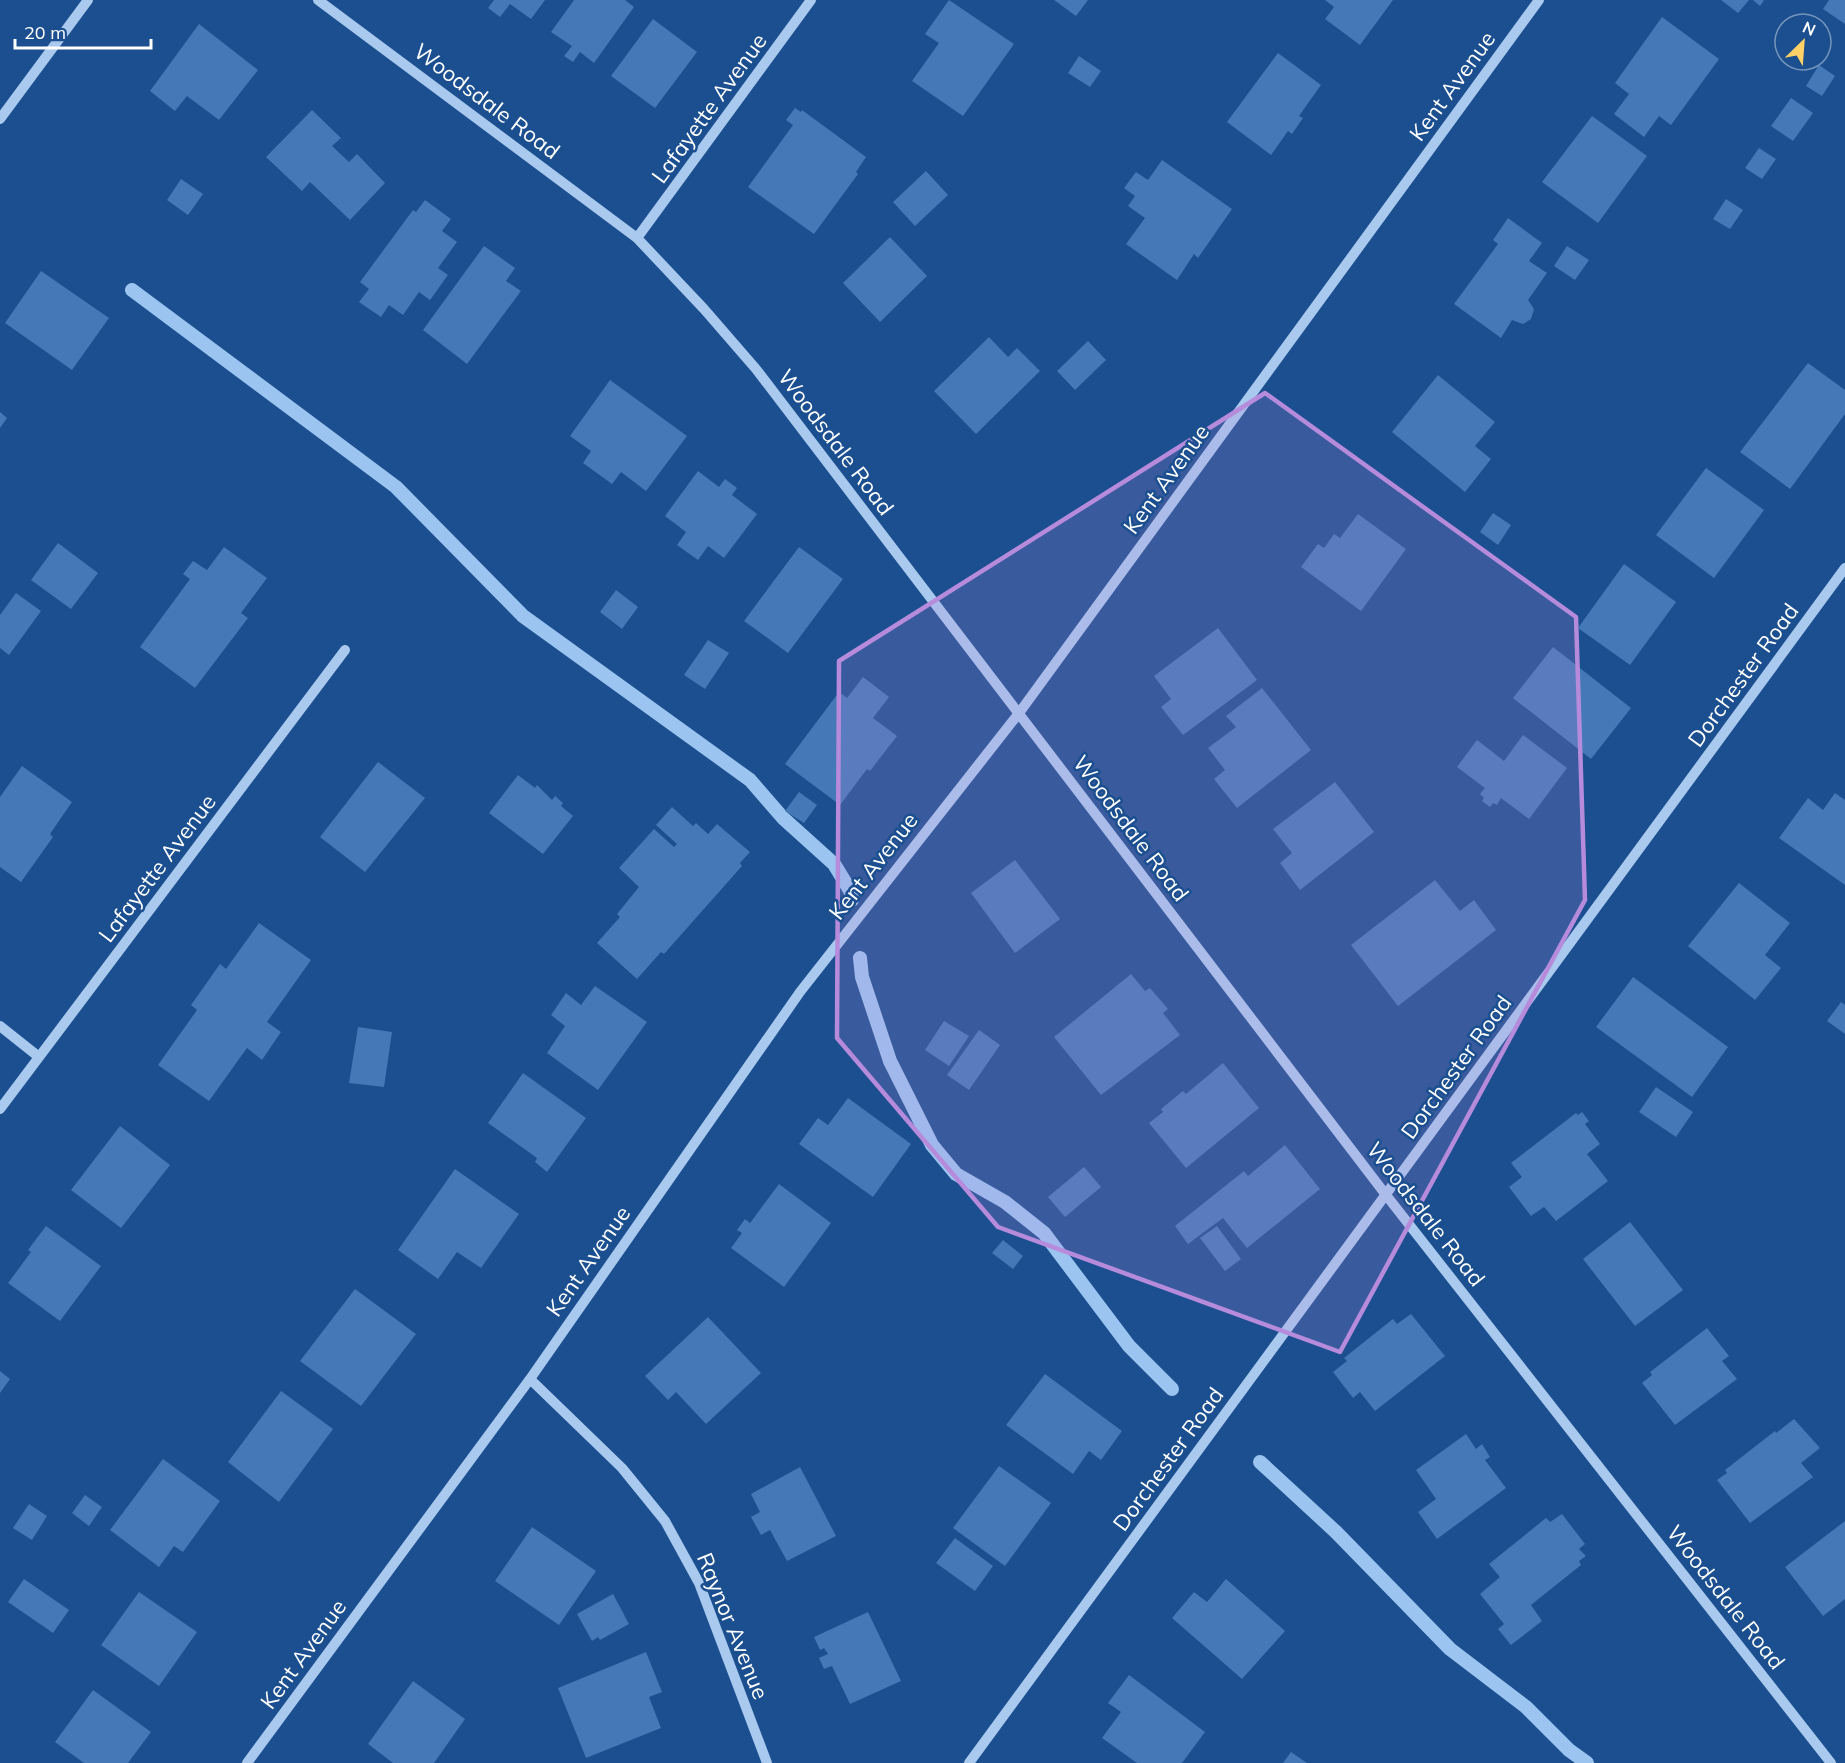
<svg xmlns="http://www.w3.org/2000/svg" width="1845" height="1763" font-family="Mulish,sans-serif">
<rect width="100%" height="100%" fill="#1b4f8f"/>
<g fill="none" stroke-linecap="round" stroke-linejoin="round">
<path stroke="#9cc4f0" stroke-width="14" d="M 132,290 L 396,487 L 523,616 L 750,780 L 783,818 L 834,864 L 851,892 L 852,900
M 860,958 L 862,977 L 890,1061 L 932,1145 L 956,1174 L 1005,1202 L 1044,1233 L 1129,1346 L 1172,1389
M 1260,1462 L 1336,1532 L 1450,1649 L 1526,1707 L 1569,1750 L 1587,1763"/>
</g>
<path fill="#4478b7" d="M 494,0 L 545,0 L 531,19 L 510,4 L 500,17 L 488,8 Z
M 574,0 L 625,0 L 634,7 L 594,63 L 580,52 L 573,62 L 564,56 L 572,46 L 551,32 Z
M 949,0 L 1014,44 L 963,116 L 912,81 L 939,43 L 925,34 Z
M 1054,0 L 1088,0 L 1076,16 Z
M 1325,0 L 1393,0 L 1360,45 L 1325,19 L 1334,7 Z
M 1721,0 L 1749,0 L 1738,13 Z
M 1753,0 L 1764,0 L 1760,6 Z
M 1829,0 L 1845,0 L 1845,24 L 1823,9 Z
M 1662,17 L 1719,59 L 1671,125 L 1659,116 L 1644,137 L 1614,114 L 1629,94 L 1615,83 Z
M 653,19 L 697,52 L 655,108 L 611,76 Z
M 199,24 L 258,70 L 219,120 L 187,96 L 175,111 L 150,91 Z
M 1278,53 L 1321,85 L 1299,116 L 1303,118 L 1292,134 L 1288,131 L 1271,155 L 1227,122 Z
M 1079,56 L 1101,71 L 1090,87 L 1068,73 Z
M 1819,65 L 1835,76 L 1822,96 L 1806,86 Z
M 1791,98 L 1813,113 L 1793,141 L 1771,126 Z
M 795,108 L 801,112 L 802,110 L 866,157 L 856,172 L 858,174 L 814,234 L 748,187 L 793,125 L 786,120 Z
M 312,110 L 341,138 L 332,146 L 349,162 L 357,154 L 385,183 L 350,220 L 310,182 L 302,191 L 266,157 Z
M 1592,116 L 1647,156 L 1598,223 L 1542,182 Z
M 1759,148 L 1776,159 L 1762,179 L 1745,168 Z
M 1162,160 L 1232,209 L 1198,258 L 1194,254 L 1177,280 L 1126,244 L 1145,218 L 1128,206 L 1135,196 L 1124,188 L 1136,172 L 1148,180 Z
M 926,171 L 948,195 L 915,226 L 893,202 Z
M 181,179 L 203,194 L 188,215 L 167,200 Z
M 1726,199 L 1743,210 L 1730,229 L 1713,219 Z
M 425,200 L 451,219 L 442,231 L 457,242 L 438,268 L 448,275 L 430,300 L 419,292 L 403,315 L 389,305 L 381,317 L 359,302 L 369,289 L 360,282 L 413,210 L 416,212 Z
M 1508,218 L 1542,243 L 1529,261 L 1547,273 L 1528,300 L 1534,309 L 1531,319 L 1523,324 L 1512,320 L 1501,338 L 1454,304 L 1498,244 L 1493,240 Z
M 890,237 L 927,276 L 880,322 L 843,283 Z
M 484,246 L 515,268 L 506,281 L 521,291 L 467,364 L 423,330 Z
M 1567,246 L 1589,260 L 1575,280 L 1554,266 Z
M 41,271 L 109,318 L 72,370 L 5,323 Z
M 989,337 L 1008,357 L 1017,348 L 1040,371 L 976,434 L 934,391 Z
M 1088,341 L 1106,360 L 1075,390 L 1057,371 Z
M 1808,363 L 1845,390 L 1845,414 L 1790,489 L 1740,452 Z
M 1438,375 L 1495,422 L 1475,446 L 1491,459 L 1465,492 L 1392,432 Z
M 610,380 L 687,436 L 646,491 L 621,472 L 612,484 L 583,463 L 591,451 L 570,436 Z
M 0,412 L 7,418 L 0,428 Z
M 1706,468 L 1764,510 L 1714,578 L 1656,535 Z
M 698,471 L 719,487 L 725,479 L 737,488 L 732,495 L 757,514 L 724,558 L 708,546 L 698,560 L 677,545 L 686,532 L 665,516 Z
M 1493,513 L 1511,525 L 1498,545 L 1480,532 Z
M 1358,514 L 1406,549 L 1361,611 L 1301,567 L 1318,544 L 1324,548 L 1334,534 L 1340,538 Z
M 58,543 L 98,573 L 71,609 L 31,580 Z
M 224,547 L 267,578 L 241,613 L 248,618 L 195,688 L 140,647 L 190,579 L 183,574 L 193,561 L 207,570 Z
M 799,547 L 843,579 L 788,653 L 744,621 Z
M 1624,564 L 1676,602 L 1630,665 L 1578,628 Z
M 616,590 L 638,607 L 622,629 L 600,612 Z
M 16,593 L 41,611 L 9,655 L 0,648 L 0,615 Z
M 1218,628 L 1257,680 L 1183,735 L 1161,707 L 1171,699 L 1154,676 Z
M 708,640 L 729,653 L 705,689 L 684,675 Z
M 1553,647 L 1631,708 L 1591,759 L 1513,698 Z
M 863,677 L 889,697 L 873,718 L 897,736 L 870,771 L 867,769 L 840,805 L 785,764 L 839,692 L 847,698 Z
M 1262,688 L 1311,750 L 1237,808 L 1214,779 L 1225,770 L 1208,748 L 1236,727 L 1226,716 Z
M 1523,735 L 1567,768 L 1529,819 L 1501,798 L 1497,805 L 1493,803 L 1490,807 L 1482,801 L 1484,798 L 1480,794 L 1485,788 L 1457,767 L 1477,740 L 1504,761 Z
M 378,762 L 425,798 L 365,872 L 320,837 Z
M 22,766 L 72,802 L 50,834 L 53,837 L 21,882 L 0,867 L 0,797 Z
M 518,775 L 535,788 L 537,785 L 552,800 L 555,796 L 563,803 L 561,806 L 573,816 L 543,854 L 489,813 Z
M 1335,782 L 1374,832 L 1300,890 L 1280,863 L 1292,853 L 1273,829 Z
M 799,792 L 817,805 L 804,823 L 785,811 Z
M 1835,793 L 1845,800 L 1845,885 L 1779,838 L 1808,798 L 1823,810 Z
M 672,807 L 693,826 L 696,823 L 708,834 L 717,824 L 750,852 L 740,863 L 742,866 L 664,954 L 661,952 L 637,979 L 597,943 L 620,917 L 617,914 L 639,887 L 619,868 L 654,829 L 674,847 L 677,844 L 656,825 Z
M 1015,860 L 1060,919 L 1015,953 L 971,893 Z
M 1435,880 L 1460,911 L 1474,900 L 1496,930 L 1398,1006 L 1351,945 Z
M 1739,883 L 1790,923 L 1765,955 L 1781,968 L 1755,1000 L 1688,946 Z
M 259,923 L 311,960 L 267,1022 L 281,1032 L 262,1060 L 247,1048 L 209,1101 L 158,1065 L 197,1010 L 191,1005 L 220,964 L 226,969 Z
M 1131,974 L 1145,991 L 1150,988 L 1168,1009 L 1163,1013 L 1180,1035 L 1101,1095 L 1054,1037 Z
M 1633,977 L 1728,1047 L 1692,1097 L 1596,1027 Z
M 595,986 L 647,1022 L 598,1090 L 547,1053 L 565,1026 L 551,1015 L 566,993 L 581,1005 Z
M 1841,1002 L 1845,1005 L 1845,1034 L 1827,1021 Z
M 944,1021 L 969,1036 L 949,1066 L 925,1050 Z
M 358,1027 L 392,1032 L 384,1087 L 349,1083 Z
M 979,1030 L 1000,1045 L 969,1090 L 947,1075 Z
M 1223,1063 L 1259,1108 L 1186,1168 L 1149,1123 L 1163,1112 L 1161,1109 L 1183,1091 L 1186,1094 Z
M 523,1073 L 586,1118 L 547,1172 L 535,1162 L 537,1158 L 488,1123 Z
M 1656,1087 L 1693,1112 L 1676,1137 L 1639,1112 Z
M 848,1098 L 911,1144 L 873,1197 L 799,1144 L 818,1118 L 828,1125 Z
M 1582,1112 L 1589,1121 L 1585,1124 L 1600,1144 L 1587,1154 L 1608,1181 L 1556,1221 L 1544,1207 L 1531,1216 L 1509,1187 L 1522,1177 L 1511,1163 L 1576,1113 L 1578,1115 Z
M 120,1126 L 170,1165 L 121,1228 L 71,1190 Z
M 1285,1145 L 1320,1189 L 1247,1248 L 1223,1218 L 1188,1244 L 1175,1226 L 1244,1171 L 1248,1176 Z
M 1084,1167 L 1101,1187 L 1065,1217 L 1048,1197 Z
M 455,1169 L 519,1214 L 481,1268 L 457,1252 L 438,1279 L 398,1250 Z
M 779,1184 L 831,1223 L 784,1287 L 731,1248 L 742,1233 L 737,1230 L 745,1219 L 750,1223 Z
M 1630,1222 L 1683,1290 L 1635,1326 L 1583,1259 Z
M 46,1226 L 101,1266 L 60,1321 L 8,1283 L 31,1252 L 28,1250 Z
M 1217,1226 L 1241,1259 L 1225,1271 L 1200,1238 Z
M 1003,1240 L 1023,1256 L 1013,1269 L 992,1253 Z
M 355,1289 L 416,1334 L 361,1406 L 300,1361 Z
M 1411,1314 L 1445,1356 L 1375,1411 L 1360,1392 L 1353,1398 L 1333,1372 L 1347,1361 L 1344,1358 L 1393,1319 L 1397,1324 Z
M 708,1317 L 761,1373 L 706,1424 L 676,1392 L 668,1400 L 645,1376 Z
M 1707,1328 L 1729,1356 L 1722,1361 L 1737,1379 L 1675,1425 L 1642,1383 L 1652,1375 L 1650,1372 Z
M 0,1371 L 10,1379 L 0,1393 Z
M 1045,1374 L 1122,1431 L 1101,1460 L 1089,1451 L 1073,1474 L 1006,1425 Z
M 281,1391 L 333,1429 L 279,1502 L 228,1462 Z
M 1794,1419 L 1820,1448 L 1801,1463 L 1813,1477 L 1750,1523 L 1717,1480 L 1727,1473 L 1725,1470 L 1775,1431 L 1776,1433 Z
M 1466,1434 L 1476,1449 L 1482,1444 L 1490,1457 L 1485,1460 L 1506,1488 L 1437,1539 L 1418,1512 L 1436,1499 L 1416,1470 Z
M 163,1459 L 220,1501 L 183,1552 L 174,1546 L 159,1567 L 110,1530 Z
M 999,1466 L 1051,1503 L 1005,1566 L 953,1528 Z
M 800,1467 L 836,1536 L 787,1561 L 770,1530 L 761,1535 L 751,1517 L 760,1512 L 751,1494 Z
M 85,1495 L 102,1507 L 89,1526 L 72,1513 Z
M 29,1504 L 47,1516 L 32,1540 L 13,1528 Z
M 1562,1514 L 1585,1544 L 1579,1549 L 1586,1556 L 1579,1561 L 1581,1565 L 1531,1605 L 1542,1621 L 1511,1645 L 1498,1629 L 1504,1624 L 1480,1594 L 1500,1577 L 1489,1564 L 1546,1518 L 1550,1522 Z
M 1845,1521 L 1845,1599 L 1823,1616 L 1785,1567 Z
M 532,1527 L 596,1571 L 559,1625 L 495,1581 Z
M 955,1538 L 993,1566 L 975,1591 L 936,1563 Z
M 24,1579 L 69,1610 L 53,1633 L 8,1602 Z
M 1226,1579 L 1285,1631 L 1242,1679 L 1172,1618 L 1194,1592 L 1207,1602 Z
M 139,1592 L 197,1632 L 159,1686 L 101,1645 Z
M 613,1594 L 629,1624 L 600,1640 L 598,1637 L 592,1641 L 577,1614 Z
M 868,1612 L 901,1681 L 850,1704 L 832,1666 L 824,1669 L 819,1658 L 828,1654 L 824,1648 L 820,1650 L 814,1637 Z
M 646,1652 L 662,1692 L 649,1697 L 661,1728 L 586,1758 L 558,1688 Z
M 1129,1675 L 1205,1732 L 1182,1763 L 1137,1763 L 1102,1738 L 1121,1712 L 1108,1703 Z
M 413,1681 L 465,1719 L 434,1763 L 393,1763 L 368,1744 Z
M 93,1690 L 151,1732 L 128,1763 L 84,1763 L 55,1742 Z
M 1291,1752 L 1307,1763 L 1283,1763 Z"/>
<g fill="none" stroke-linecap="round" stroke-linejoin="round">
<path stroke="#a9c9ee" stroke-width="10" d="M 318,0 L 637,238 L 704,309 L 756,369 L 1386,1195 L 1831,1763
M 0,119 L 88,0
M 637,238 L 811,0
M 0,1026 L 39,1057
M 0,1109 L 345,650
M 530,1379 L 622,1468 L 665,1521 L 699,1583 L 767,1763
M 247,1763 L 530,1379 L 800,992 L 1019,713 L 1539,0
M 969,1763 L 1845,568"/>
</g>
<path fill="#b68bdc" fill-opacity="0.2" stroke="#b68bdc" stroke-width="4.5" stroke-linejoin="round" d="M 1265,393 L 1576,617 L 1585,900 L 1340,1352 L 998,1227 L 837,1038 L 839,661 Z"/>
<g text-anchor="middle" stroke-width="5" stroke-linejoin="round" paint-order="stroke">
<g font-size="22" fill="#fff" stroke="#1b4f8f">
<text transform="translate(1452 86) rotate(-54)" y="8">Kent Avenue</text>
<text transform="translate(487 101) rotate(37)" y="8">Woodsdale Road</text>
<text transform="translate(709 108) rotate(-54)" y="8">Lafayette Avenue</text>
<text transform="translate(836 442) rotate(53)" y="8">Woodsdale Road</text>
<text transform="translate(1166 479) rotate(-54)" y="8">Kent Avenue</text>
<text transform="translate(1743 675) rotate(-54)" y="8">Dorchester Road</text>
<text transform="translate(1131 828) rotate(53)" y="8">Woodsdale Road</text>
<text transform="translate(873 866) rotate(-52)" y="8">Kent Avenue</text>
<text transform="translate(157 868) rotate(-53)" y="8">Lafayette Avenue</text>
<text transform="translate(1456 1067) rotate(-54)" y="8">Dorchester Road</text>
<text transform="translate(1426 1214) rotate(52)" y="8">Woodsdale Road</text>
<text transform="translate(588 1261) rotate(-55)" y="8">Kent Avenue</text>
<text transform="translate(1168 1459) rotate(-54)" y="8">Dorchester Road</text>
<text transform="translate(1726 1597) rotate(52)" y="8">Woodsdale Road</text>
<text transform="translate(733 1626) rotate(68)" y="8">Raynor Avenue</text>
<text transform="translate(303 1654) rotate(-54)" y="8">Kent Avenue</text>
</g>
</g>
<g transform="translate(1803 42) rotate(25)"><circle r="28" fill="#1b4f8f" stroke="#7695bc" stroke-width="1.5"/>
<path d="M0-4.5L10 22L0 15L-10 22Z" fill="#ffd166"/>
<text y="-9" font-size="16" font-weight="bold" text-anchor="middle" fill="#ffffff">N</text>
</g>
<path d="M15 39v9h136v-9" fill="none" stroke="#ffffff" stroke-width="3"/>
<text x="24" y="39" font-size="18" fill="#ffffff" stroke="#1b4f8f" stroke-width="4.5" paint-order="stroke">20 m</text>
</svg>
